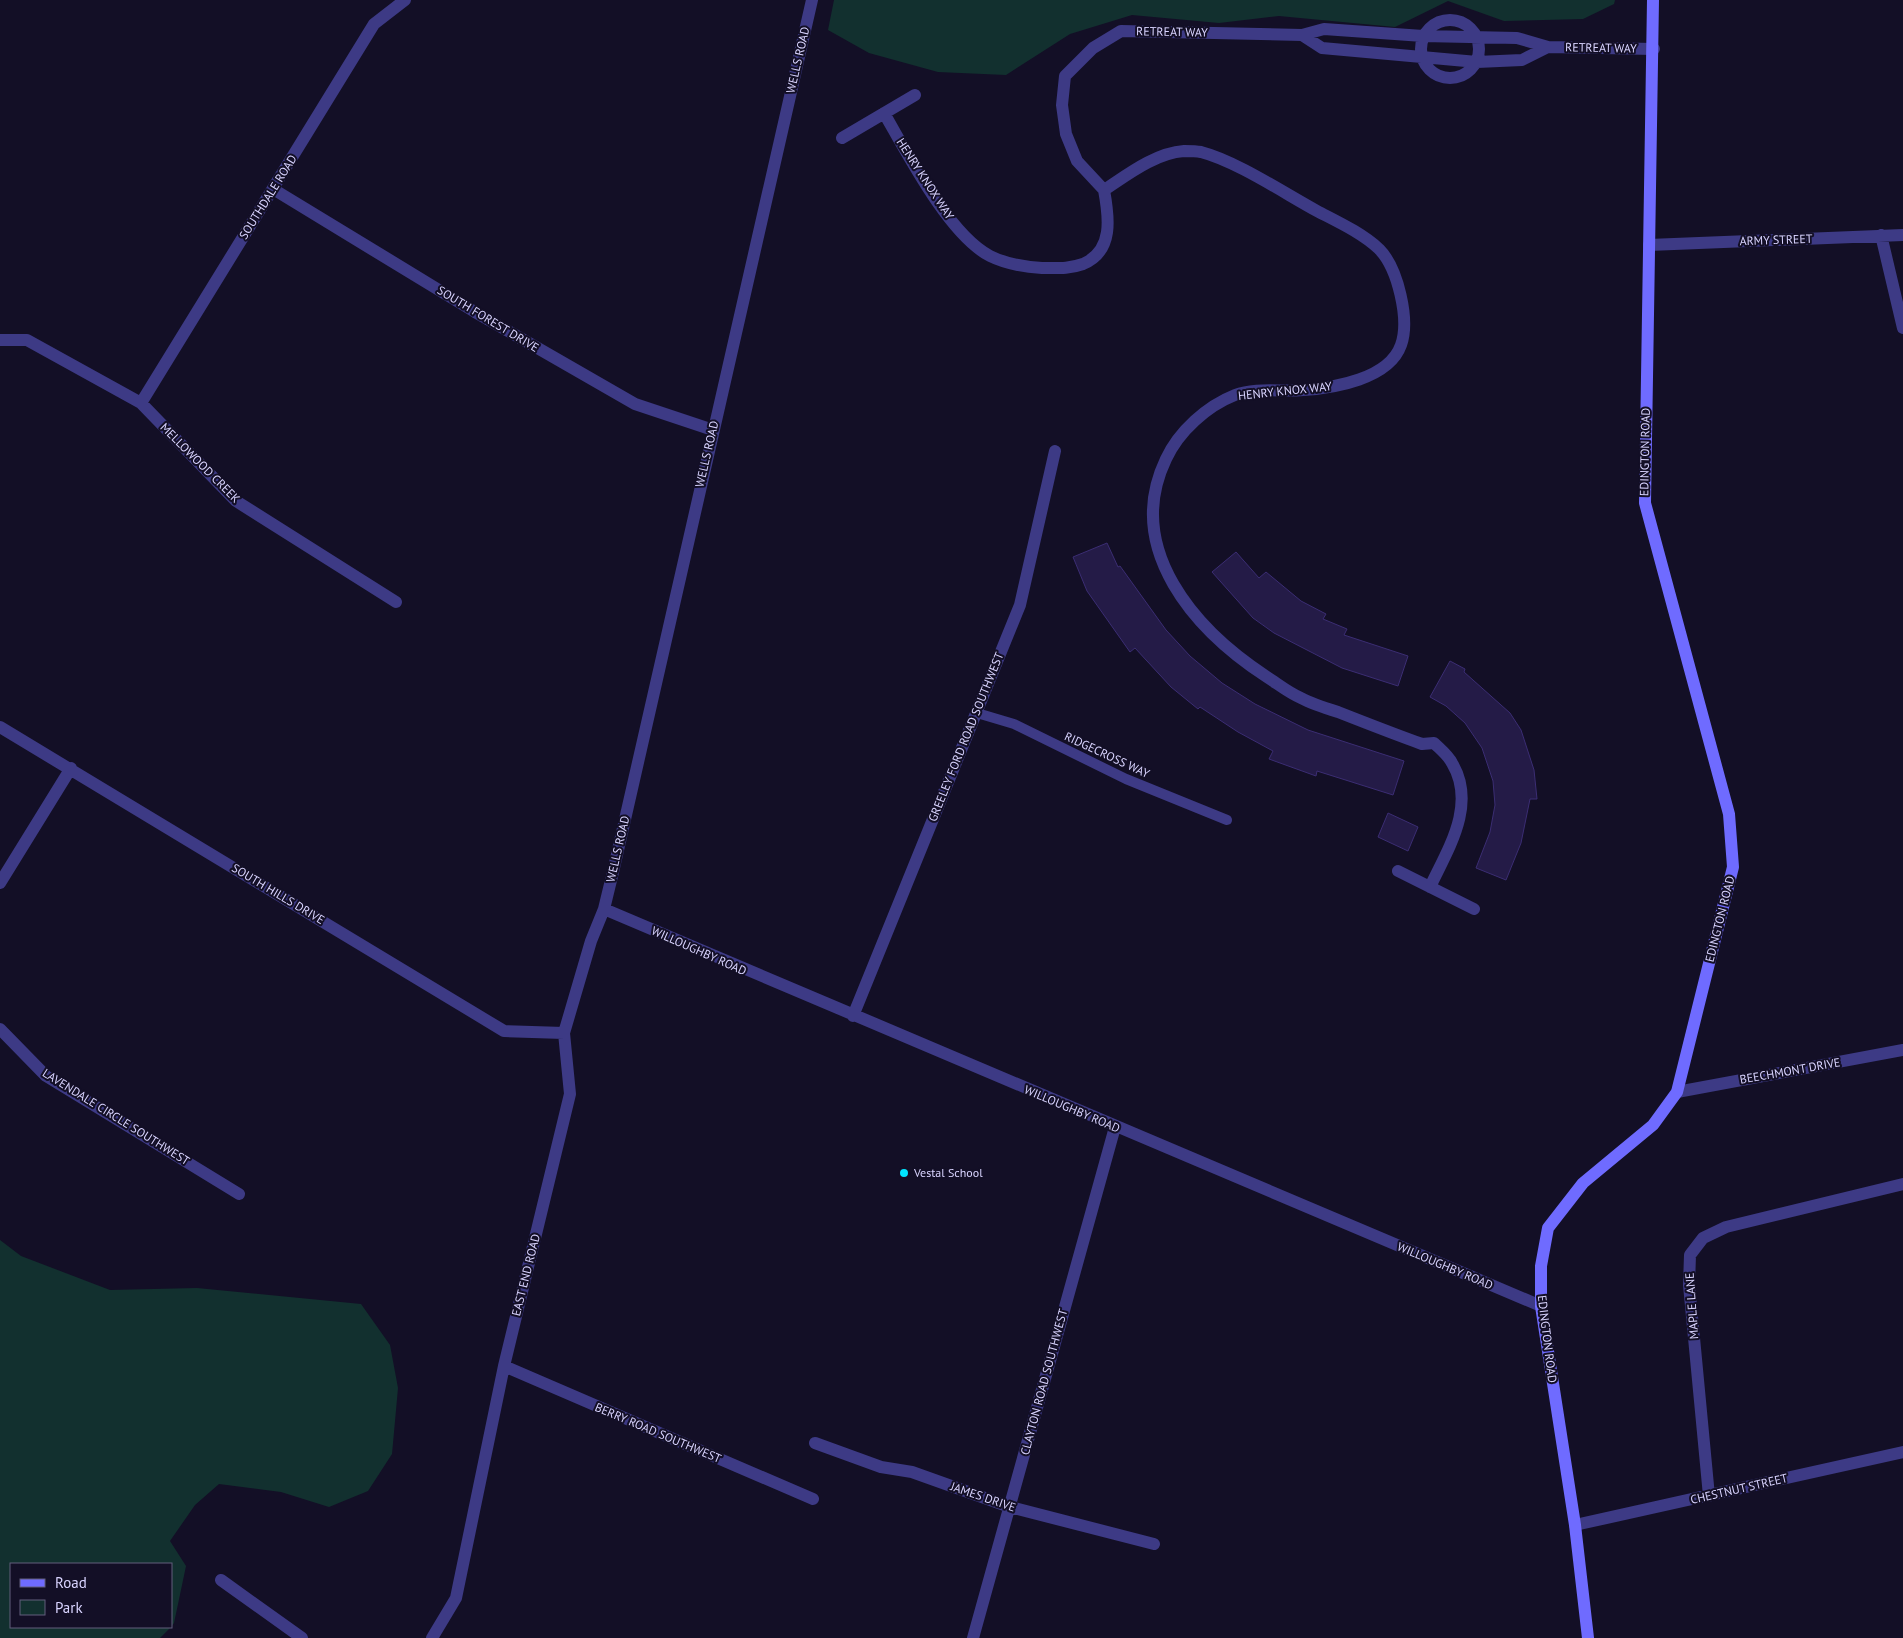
<svg xmlns="http://www.w3.org/2000/svg" width="1903" height="1638" font-family="'PT Sans',sans-serif">
<rect width="100%" height="100%" fill="#130f26"/>
<path fill="#12302f" d="M 834,0 L 1615,0 L 1614,4 L 1583,19 L 1504,21 L 1448,1 L 1395,27 L 1279,16 L 1219,23 L 1132,15 L 1070,34 L 1006,75 L 938,72 L 869,53 L 828,30 Z
M 0,1240 L 21,1256 L 110,1290 L 197,1288 L 361,1304 L 390,1345 L 398,1388 L 392,1454 L 368,1491 L 329,1507 L 281,1492 L 219,1484 L 195,1505 L 170,1541 L 186,1566 L 174,1623 L 171,1627 L 171,1564 L 11,1564 L 11,1627 L 171,1627 L 160,1638 L 0,1638 Z"/>
<path fill="#241b47" stroke="#3b2d73" d="M 1107,543 L 1118,567 L 1120,566 L 1166,630 L 1190,656 L 1222,683 L 1255,704 L 1308,730 L 1404,761 L 1393,795 L 1317,771 L 1316,776 L 1269,759 L 1273,751 L 1238,732 L 1200,707 L 1198,709 L 1171,687 L 1135,648 L 1130,652 L 1087,591 L 1073,557 Z
M 1236,552 L 1259,578 L 1266,572 L 1301,601 L 1326,614 L 1323,619 L 1347,629 L 1344,635 L 1408,656 L 1398,686 L 1342,668 L 1274,633 L 1253,618 L 1212,572 Z
M 1450,661 L 1465,669 L 1464,672 L 1510,713 L 1521,730 L 1534,770 L 1537,799 L 1530,799 L 1521,843 L 1506,880 L 1476,868 L 1490,832 L 1495,805 L 1493,781 L 1482,748 L 1465,723 L 1446,706 L 1430,697 Z
M 1388,813 L 1418,827 L 1408,851 L 1378,837 Z"/>
<g fill="none" stroke-linecap="round" stroke-linejoin="round">
<path stroke="#3d3a85" stroke-width="10" d="M 977,713 L 1014,724 L 1126,779 L 1227,820"/>
<path stroke="#3d3a85" stroke-width="12" d="M1421 49a29 29 0 1 1 58 0a29 29 0 1 1-58 0Z
M 1302,35 L 1322,48 L 1477,62 L 1522,60 L 1548,47
M 884,113 C 907,153 949,235 990,256 C 1006,264 1025,267 1042,268 C 1057,268 1069,269 1083,264 C 1114,251 1109,217 1104,190
M 842,138 L 915,95
M 273,189 L 475,312 L 635,404 L 713,430
M 1104,190 C 1127,175 1155,153 1184,151 C 1189,151 1196,151 1201,152 C 1236,161 1284,193 1317,211 C 1338,222 1362,233 1379,249 C 1398,268 1410,320 1401,345 C 1389,379 1334,388 1303,390 C 1281,392 1256,387 1235,395 C 1207,406 1179,431 1166,459 C 1123,549 1195,630 1267,677 C 1278,684 1289,693 1301,698 C 1312,704 1325,708 1338,712 C 1366,723 1394,734 1422,744 L 1434,743 C 1440,749 1448,755 1452,763 C 1477,805 1448,849 1430,887
M 1104,190 L 1077,161 L 1066,134 L 1062,105 L 1065,76 L 1093,48 L 1121,31 L 1302,35 L 1324,29 L 1423,36 L 1517,38 L 1548,47 L 1654,49
M 1881,235 L 1903,328
M 1649,245 L 1903,235
M 0,340 L 27,340 L 141,403 L 236,501 L 396,602
M 141,403 L 374,24 L 405,0
M 0,727 L 504,1031 L 564,1033
M 1398,871 L 1474,909
M 0,883 L 71,768
M 604,909 L 1541,1306
M 853,1016 L 1020,605 L 1055,451
M 0,1029 L 46,1076 L 239,1194
M 1677,1092 L 1903,1050
M 504,1366 L 813,1499
M 815,1443 L 881,1467 L 912,1472 L 1010,1507 L 1154,1544
M 1709,1496 L 1689,1285 L 1690,1255 L 1703,1238 L 1726,1227 L 1903,1184
M 1575,1525 L 1903,1452
M 221,1580 L 302,1638
M 432,1638 L 456,1598 L 504,1366 L 570,1094 L 564,1033 L 591,941 L 604,909 L 613,872 L 812,0
M 973,1638 L 1115,1127"/>
<path stroke="#6f6bff" stroke-width="12" d="M 1588,1638 L 1575,1525 L 1541,1306 L 1541,1266 L 1548,1228 L 1583,1183 L 1653,1125 L 1677,1092 L 1733,867 L 1729,814 L 1645,503 L 1653,0"/>
</g>
<circle fill="#00e5ff" stroke="#130f26" stroke-width="2" cx="904" cy="1173" r="5"/>
<g text-anchor="middle" stroke-width="4" stroke-linejoin="round" paint-order="stroke">
<g font-size="12" fill="#d9d4ff" stroke="#130f26">
<text transform="translate(1172 32) rotate(1)" y="4">RETREAT WAY</text>
<text transform="translate(1601 48) rotate(1)" y="4">RETREAT WAY</text>
<text transform="translate(798 60) rotate(-77)" y="4">WELLS ROAD</text>
<text transform="translate(925 179) rotate(57)" y="4">HENRY KNOX WAY</text>
<text transform="translate(268 197) rotate(-58)" y="4">SOUTHDALE ROAD</text>
<text transform="translate(1776 240) rotate(-2)" y="4">ARMY STREET</text>
<text transform="translate(488 319) rotate(31)" y="4">SOUTH FOREST DRIVE</text>
<text transform="translate(1285 391) rotate(-6)" y="4">HENRY KNOX WAY</text>
<text transform="translate(1645 452) rotate(-89)" y="4">EDINGTON ROAD</text>
<text transform="translate(707 454) rotate(-77)" y="4">WELLS ROAD</text>
<text transform="translate(200 463) rotate(45)" y="4">MELLOWOOD CREEK</text>
<text transform="translate(966 737) rotate(-68)" y="4">GREELEY FORD ROAD SOUTHWEST</text>
<text transform="translate(1107 755) rotate(25)" y="4">RIDGECROSS WAY</text>
<text transform="translate(618 849) rotate(-77)" y="4">WELLS ROAD</text>
<text transform="translate(278 894) rotate(31)" y="4">SOUTH HILLS DRIVE</text>
<text transform="translate(1720 919) rotate(-76)" y="4">EDINGTON ROAD</text>
<text transform="translate(699 951) rotate(24)" y="4">WILLOUGHBY ROAD</text>
<text transform="translate(1790 1071) rotate(-10)" y="4">BEECHMONT DRIVE</text>
<text transform="translate(1072 1109) rotate(23)" y="4">WILLOUGHBY ROAD</text>
<text transform="translate(116 1117) rotate(32)" y="4">LAVENDALE CIRCLE SOUTHWEST</text>
<text transform="translate(1445 1266) rotate(23)" y="4">WILLOUGHBY ROAD</text>
<text transform="translate(526 1275) rotate(-76)" y="4">EAST END ROAD</text>
<text transform="translate(1692 1306) rotate(-94)" y="4">MAPLE LANE</text>
<text transform="translate(1547 1339) rotate(83)" y="4">EDINGTON ROAD</text>
<text transform="translate(1044 1382) rotate(-75)" y="4">CLAYTON ROAD SOUTHWEST</text>
<text transform="translate(658 1433) rotate(23)" y="4">BERRY ROAD SOUTHWEST</text>
<text transform="translate(1739 1489) rotate(-13)" y="4">CHESTNUT STREET</text>
<text transform="translate(983 1497) rotate(19)" y="4">JAMES DRIVE</text>
</g>
<g font-size="12" fill="#d9d4ff" stroke="#130f26" text-anchor="start">
<text x="914" y="1177">Vestal School</text>
</g>
</g>
<rect x="10" y="1563" width="162" height="65" fill="#130f26" stroke="#625e7d"/>
<rect x="20" y="1579" width="25" height="8" fill="#6f6bff" stroke="#625e7d"/>
<text x="55" y="1588" font-size="15" fill="#d9d4ff">Road</text>
<rect x="20" y="1600" width="25" height="15" fill="#12302f" stroke="#625e7d"/>
<text x="55" y="1613" font-size="15" fill="#d9d4ff">Park</text>
</svg>
